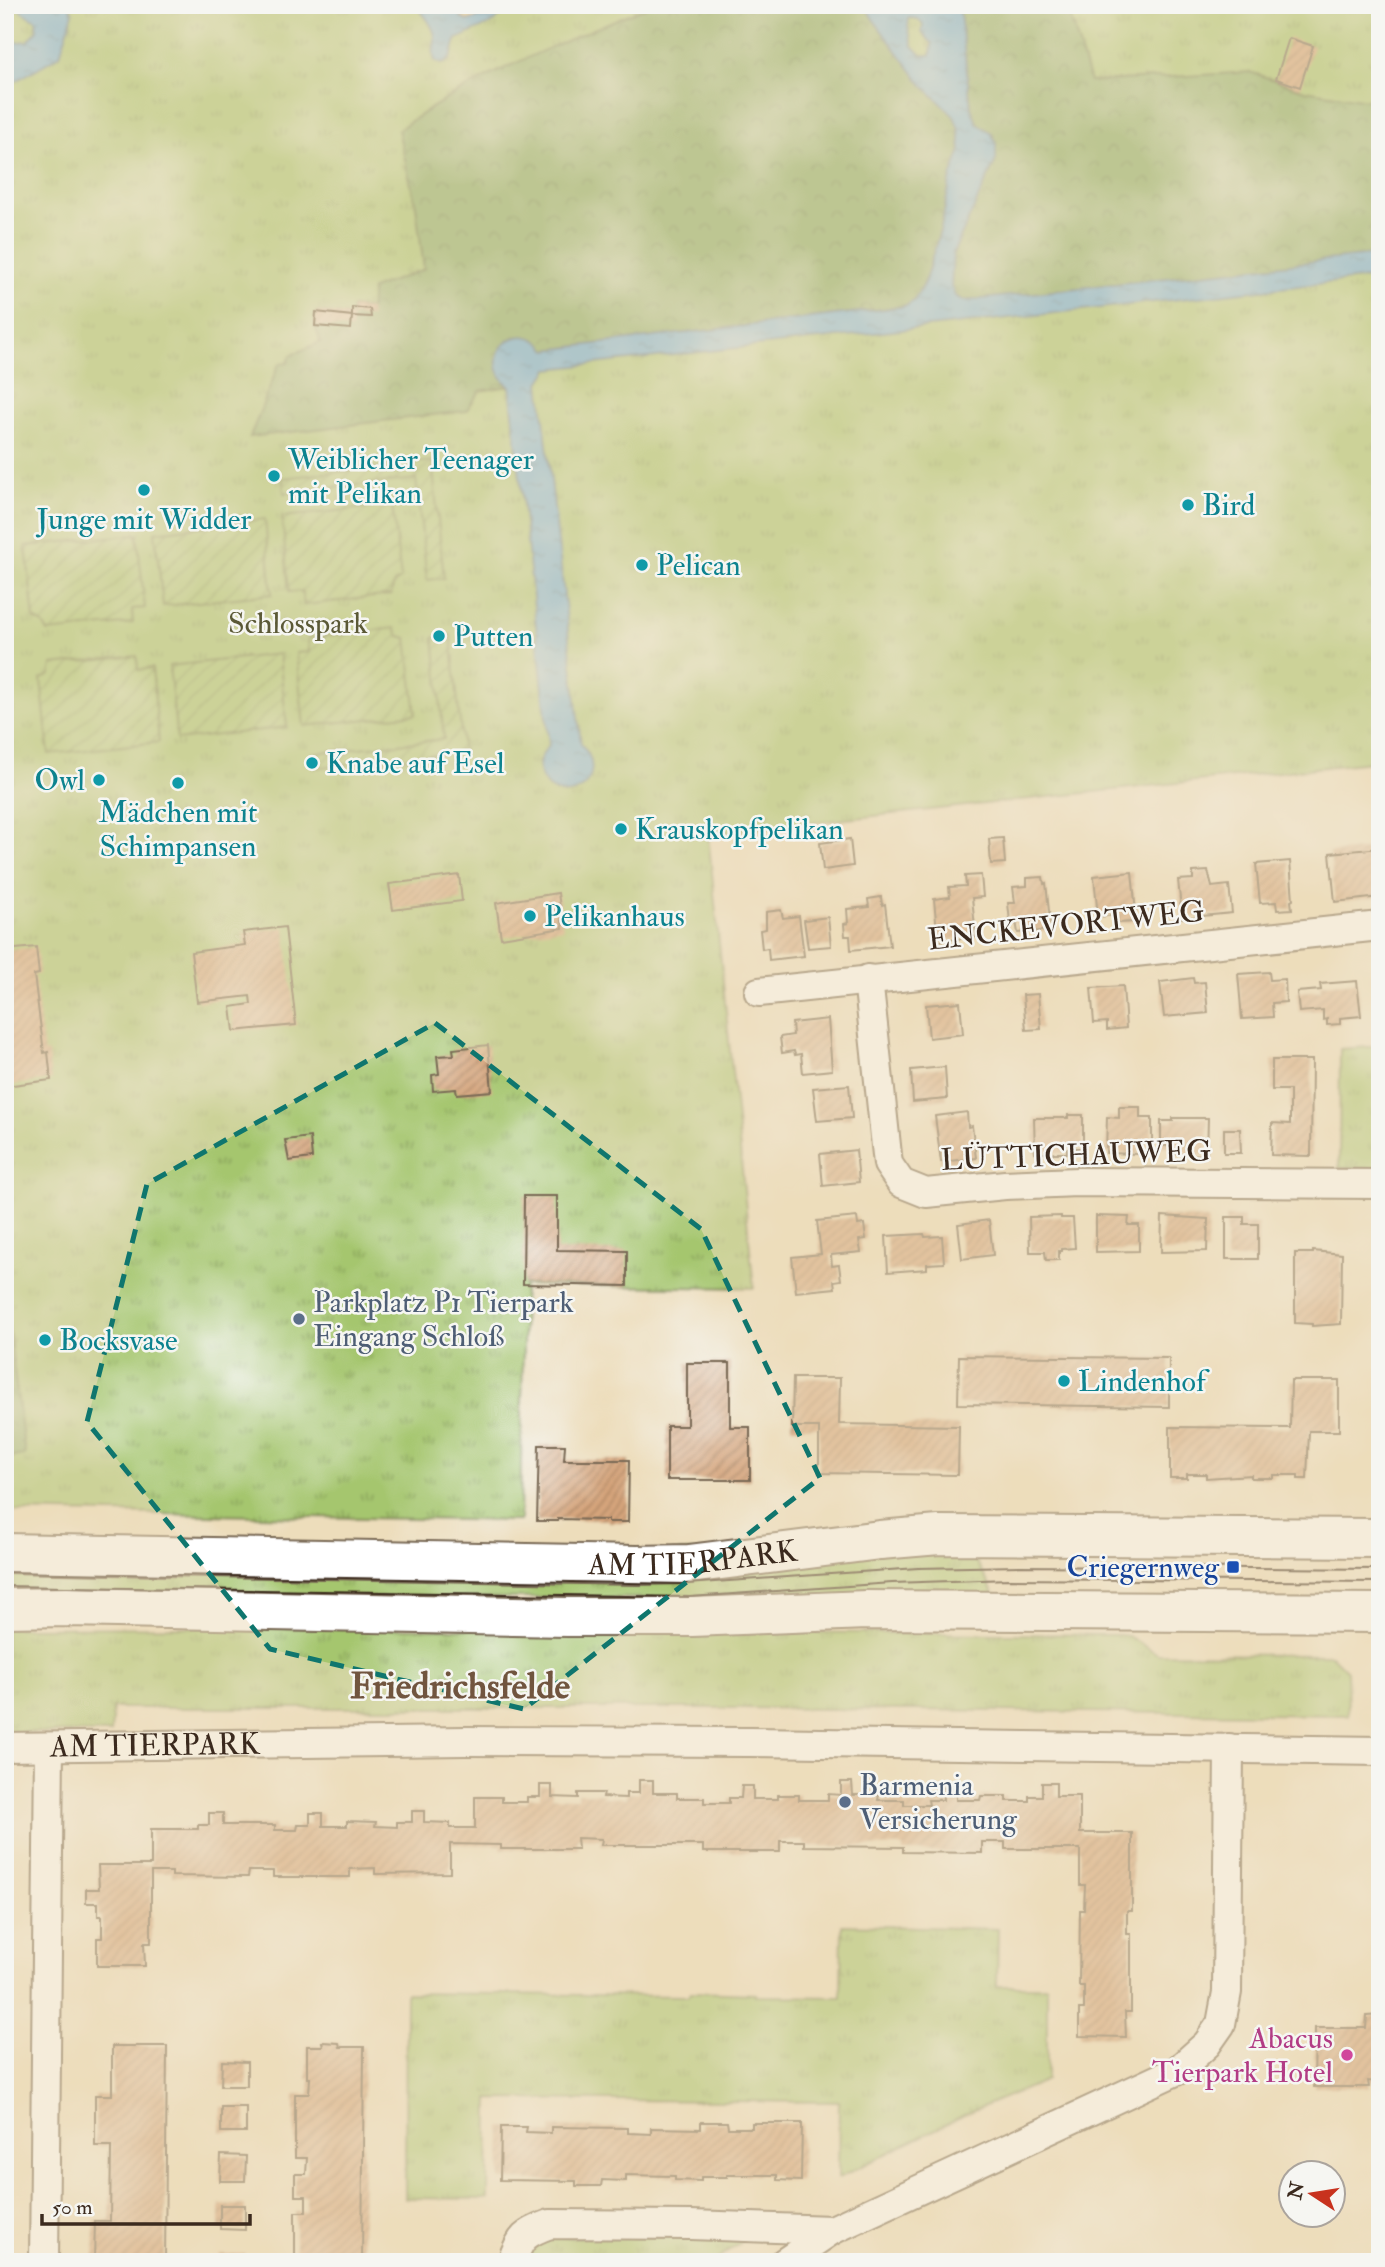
<svg xmlns="http://www.w3.org/2000/svg" width="1385" height="2267" font-family="'IM FELL Double Pica',serif">
<defs>
<pattern id="grass-tufts" width="24" height="20" patternUnits="userSpaceOnUse" patternTransform="scale(1.75)"><rect width="24" height="20" fill="#a5c66e"/><path d="M3 7l-1-3M5 7V3M7 7l1-3M15 17l-1-3M17 17v-4M19 17l1-3" fill="none" stroke="#88a15a"/></pattern>
<pattern id="forest-crowns" width="20" height="18" patternUnits="userSpaceOnUse" patternTransform="scale(1.75)"><rect width="20" height="18" fill="#84ab61"/><path d="M2 6a3 3 0 1 1 6 0M12 15a3 3 0 1 1 6 0" fill="none" stroke="#6d8b4f"/></pattern>
<pattern id="sand-dots" width="8" height="8" patternUnits="userSpaceOnUse" patternTransform="scale(1.75)"><rect width="8" height="8" fill="#eeda9e"/><path d="M2 2h.1M6 6h.1" fill="none" stroke="#cdbb88" stroke-width="1.8" stroke-linecap="round"/></pattern>
<pattern id="garden-furrows" width="10" height="10" patternUnits="userSpaceOnUse" patternTransform="scale(1.75)"><rect width="10" height="10" fill="#a5c66e"/><path d="M-1 1l2-2M0 10L10 0M9 11l2-2" fill="none" stroke="#88a15a"/></pattern>
<pattern id="water-ripples" width="26" height="14" patternUnits="userSpaceOnUse" patternTransform="scale(1.75)"><rect width="26" height="14" fill="#65aada"/><path d="M2 4q2-2 4 0t4 0M15 11q2-2 4 0t4 0" fill="none" stroke="#548bb0"/></pattern>
<pattern id="building-hatch" width="6" height="6" patternUnits="userSpaceOnUse" patternTransform="scale(1.75)"><rect width="6" height="6" fill="#d5a47b"/><path d="M-1 1l2-2M0 6l6-6M5 7l2-2" fill="none" stroke="#ae8664"/></pattern>
</defs>
<rect width="100%" height="100%" fill="#f6f6f2"/>
<filter id="ink" filterUnits="userSpaceOnUse"><feTurbulence type="fractalNoise" baseFrequency=".0143" numOctaves="2"/><feDisplacementMap in="SourceGraphic" scale="14" xChannelSelector="R" yChannelSelector="G"/><feConvolveMatrix kernelMatrix="1 2 1 2 8 2 1 2 1" color-interpolation-filters="sRGB"/></filter>
<filter id="wash" filterUnits="userSpaceOnUse"><feTurbulence type="fractalNoise" baseFrequency=".00686" numOctaves="4" result="noise"/><feDisplacementMap in="SourceGraphic" scale="28" xChannelSelector="R" yChannelSelector="G"/><feGaussianBlur stdDeviation="1.57" result="paint"/><feColorMatrix in="noise" values="0 0 0 0 0 0 0 0 0 0 0 0 0 0 0 0 0 1.4 0 .05"/><feComposite in="paint" operator="in"/></filter>
<g filter="url(#wash)">
<rect width="100%" height="100%" fill="#edddbb"/>
<path fill="url(#grass-tufts)" stroke="#707846" stroke-width="2" d="M 5,5 L 1380,5 L 1380,761 L 708,834 L 754,1288 L 524,1285 L 520,1521 L 5,1511 Z
M 1380,1046 L 1380,1169 L 1339,1168 L 1340,1049 Z
M 968,1546 L 997,1599 L 5,1597 L 5,1566 Z
M 201,1627 L 1126,1635 L 1158,1654 L 1331,1655 L 1347,1671 L 1348,1715 L 738,1708 L 113,1708 L 111,1733 L 5,1732 L 5,1628 Z
M 842,1925 L 998,1929 L 997,1986 L 1047,1986 L 1047,2080 L 972,2111 L 838,2178 L 839,2102 L 489,2099 L 488,2199 L 405,2198 L 406,1993 L 688,1996 L 691,1992 L 756,1994 L 755,1996 L 841,1997 Z
M 558,2237 L 748,2237 L 714,2262 L 525,2262 C 530,2246 542,2240 558,2237 Z"/>
<path fill="url(#forest-crowns)" stroke="#606a40" stroke-width="2" d="M 650,5 L 865,5 L 873,19 L 922,84 L 954,116 L 959,129 L 961,151 L 951,177 L 941,228 L 924,284 L 914,300 L 908,305 L 900,307 L 546,350 L 543,346 L 504,382 L 510,386 L 480,391 L 466,411 L 250,437 L 279,364 L 288,363 L 291,355 L 321,342 L 315,326 L 316,312 L 351,316 L 352,307 L 370,309 L 372,289 L 424,269 L 416,206 L 398,130 C 475,75 565,42 650,5 Z
M 959,5 L 1067,5 L 1090,82 L 1250,72 L 1305,90 L 1380,102 L 1380,254 L 965,301 L 955,296 L 951,286 L 953,253 L 996,160 L 996,143 L 991,133 L 977,123 L 971,108 Z
M 5,1299 L 25,1455 L 5,1458 Z"/>
<path fill="url(#sand-dots)" stroke="#94825e" stroke-width="2" d="M 463,5 L 487,5 C 486,18 476,18 465,21 L 461,17 Z"/>
<path fill="url(#garden-furrows)" stroke="#707846" stroke-width="2" d="M 432,461 L 444,578 L 427,580 L 416,479 L 284,493 L 283,478 Z
M 392,505 L 401,579 L 394,583 L 391,595 L 304,605 L 302,591 L 289,592 L 282,517 Z
M 265,519 L 272,594 L 163,606 L 155,532 Z
M 137,534 L 145,608 L 132,609 L 133,623 L 48,632 L 42,623 L 34,619 L 26,546 Z
M 395,628 L 399,636 L 407,638 L 416,714 L 304,726 L 296,653 L 309,652 L 308,638 Z
M 451,635 L 463,751 L 314,768 L 313,753 L 444,739 L 434,637 Z
M 279,654 L 287,727 L 177,740 L 169,666 Z
M 137,656 L 138,670 L 152,668 L 159,742 L 49,754 L 41,679 L 50,675 L 52,665 Z"/>
<path fill="url(#water-ripples)" stroke="#506a7c" stroke-width="2" fill-rule="evenodd" d="M 16,5 L 69,5 L 73,13 L 60,55 L 9,85 L 5,81 L 5,38 L 17,42 L 28,41 L 37,31 L 36,20 L 22,12 Z
M 416,5 L 463,5 L 461,17 L 466,21 C 476,18 486,18 487,5 L 501,5 L 501,16 L 492,23 L 457,39 C 451,48 456,59 442,64 L 435,61 C 431,52 435,47 435,37 C 434,26 423,14 416,5 Z
M 865,5 L 959,5 L 971,108 L 977,123 L 991,133 L 996,143 L 996,160 L 953,253 L 951,286 L 955,296 L 964,301 L 1380,254 L 1380,277 L 549,369 L 540,383 L 581,744 C 614,780 562,813 543,780 C 535,767 540,756 549,745 L 510,386 C 474,359 519,313 547,350 L 900,307 L 908,305 L 914,300 L 924,284 L 941,228 L 951,177 L 961,150 L 959,129 L 954,116 L 922,84 L 873,19 ZM 909,18 L 918,19 L 923,24 L 922,33 L 932,43 L 931,55 L 922,55 L 913,46 L 908,27 Z"/>
<g id="blocks">
<path fill="url(#building-hatch)" d="M 1289,38 L 1313,46 L 1300,87 L 1276,79 Z
M 352,307 L 370,309 L 371,317 L 352,316 Z
M 316,312 L 352,316 L 351,329 L 315,326 Z
M 1003,838 L 1005,863 L 991,864 L 989,839 Z
M 850,839 L 853,866 L 823,870 L 820,843 Z
M 1380,848 L 1380,897 L 1335,902 L 1330,853 Z
M 1290,861 L 1293,900 L 1291,901 L 1292,909 L 1277,910 L 1276,902 L 1260,903 L 1256,864 Z
M 1208,871 L 1212,887 L 1229,885 L 1232,913 L 1182,918 L 1178,880 L 1193,879 L 1193,872 Z
M 1132,872 L 1136,913 L 1132,914 L 1134,922 L 1118,923 L 1117,915 L 1098,917 L 1094,876 Z
M 459,875 L 462,901 L 393,910 L 389,884 Z
M 981,875 L 983,897 L 972,898 L 976,937 L 938,941 L 934,899 L 950,897 L 949,887 L 966,886 L 965,876 Z
M 1043,877 L 1044,884 L 1046,883 L 1051,930 L 1018,933 L 1016,921 L 1010,922 L 1008,903 L 1015,903 L 1013,887 L 1027,886 L 1027,878 Z
M 558,893 L 563,928 L 501,938 L 496,903 Z
M 881,897 L 882,905 L 885,904 L 890,946 L 851,950 L 850,936 L 845,936 L 844,924 L 848,923 L 847,909 L 869,907 L 868,899 Z
M 781,910 L 783,918 L 799,916 L 804,956 L 769,960 L 768,948 L 762,949 L 760,930 L 766,929 L 766,912 Z
M 828,917 L 831,946 L 808,948 L 804,920 Z
M 285,927 L 296,1025 L 234,1031 L 231,1007 L 251,1004 L 250,996 L 197,1002 L 191,952 L 245,945 L 243,932 Z
M 36,947 L 39,974 L 34,975 L 44,1053 L 48,1052 L 51,1080 L 5,1086 L 5,950 Z
M 1269,972 L 1270,980 L 1285,979 L 1286,1002 L 1272,1003 L 1273,1017 L 1242,1019 L 1238,974 Z
M 1193,978 L 1194,983 L 1205,982 L 1208,1013 L 1164,1017 L 1160,982 Z
M 1357,981 L 1361,1016 L 1340,1018 L 1340,1024 L 1327,1025 L 1327,1019 L 1323,1020 L 1323,1010 L 1299,1012 L 1297,992 L 1321,990 L 1320,984 Z
M 1123,986 L 1126,1028 L 1107,1030 L 1107,1022 L 1094,1023 L 1091,988 Z
M 1038,994 L 1041,1029 L 1026,1030 L 1023,995 Z
M 960,1002 L 963,1034 L 929,1038 L 926,1005 Z
M 828,1019 L 832,1070 L 803,1073 L 801,1054 L 795,1055 L 794,1051 L 782,1053 L 780,1037 L 793,1035 L 792,1023 Z
M 488,1045 L 492,1091 L 457,1094 L 456,1089 L 433,1091 L 432,1075 L 439,1074 L 437,1056 L 454,1055 L 453,1049 Z
M 1272,1060 L 1312,1060 L 1311,1156 L 1271,1155 L 1272,1123 L 1290,1124 L 1290,1090 L 1272,1090 Z
M 945,1067 L 947,1099 L 913,1102 L 911,1070 Z
M 849,1085 L 852,1118 L 817,1121 L 813,1088 Z
M 1119,1107 L 1140,1107 L 1140,1118 L 1152,1118 L 1152,1143 L 1139,1143 L 1139,1154 L 1106,1153 L 1107,1117 L 1119,1118 Z
M 967,1112 L 968,1127 L 972,1126 L 976,1158 L 941,1162 L 935,1116 Z
M 1068,1115 L 1083,1115 L 1083,1148 L 1067,1148 L 1067,1153 L 1035,1153 L 1034,1118 L 1068,1118 Z
M 1173,1118 L 1208,1118 L 1207,1155 L 1173,1154 L 1173,1146 L 1161,1146 L 1161,1121 L 1173,1121 Z
M 1224,1129 L 1240,1129 L 1241,1153 L 1224,1153 Z
M 310,1137 L 312,1158 L 289,1161 L 285,1140 Z
M 856,1150 L 859,1182 L 823,1186 L 820,1154 Z
M 524,1196 L 557,1196 L 557,1250 L 627,1251 L 627,1286 L 523,1284 Z
M 1061,1216 L 1061,1218 L 1073,1218 L 1075,1248 L 1062,1249 L 1062,1251 L 1059,1251 L 1059,1260 L 1046,1260 L 1045,1252 L 1030,1252 L 1029,1217 Z
M 1096,1216 L 1129,1217 L 1128,1225 L 1139,1225 L 1139,1251 L 1096,1252 Z
M 1162,1216 L 1208,1219 L 1207,1251 L 1161,1252 Z
M 857,1217 L 858,1225 L 864,1224 L 866,1239 L 859,1240 L 861,1252 L 831,1255 L 832,1266 L 839,1265 L 841,1280 L 834,1281 L 835,1288 L 796,1292 L 792,1257 L 821,1254 L 817,1221 Z
M 1226,1217 L 1244,1217 L 1244,1224 L 1258,1224 L 1258,1259 L 1226,1259 Z
M 989,1220 L 993,1255 L 962,1259 L 958,1224 Z
M 924,1234 L 925,1237 L 942,1236 L 944,1263 L 927,1264 L 927,1269 L 888,1272 L 886,1236 Z
M 1313,1251 L 1342,1254 L 1341,1324 L 1312,1326 L 1312,1324 L 1295,1323 L 1295,1253 L 1313,1253 Z
M 959,1356 L 1169,1358 L 1169,1407 L 958,1404 Z
M 687,1363 L 730,1363 L 730,1427 L 750,1427 L 750,1480 L 667,1480 L 667,1426 L 687,1426 Z
M 793,1378 L 840,1378 L 839,1424 L 959,1426 L 958,1475 L 819,1473 L 819,1427 L 792,1427 Z
M 1291,1380 L 1339,1380 L 1339,1431 L 1309,1431 L 1307,1479 L 1298,1479 L 1298,1475 L 1273,1475 L 1273,1478 L 1251,1478 L 1251,1475 L 1206,1478 L 1206,1474 L 1187,1474 L 1187,1478 L 1170,1478 L 1170,1427 L 1290,1428 Z
M 539,1445 L 565,1445 L 564,1460 L 629,1460 L 628,1522 L 608,1522 L 608,1520 L 558,1519 L 558,1521 L 537,1521 Z
M 639,1780 L 653,1780 L 653,1793 L 677,1793 L 677,1798 L 704,1798 L 704,1803 L 729,1803 L 729,1798 L 741,1798 L 742,1786 L 753,1786 L 753,1799 L 778,1799 L 778,1795 L 799,1795 L 799,1800 L 828,1800 L 828,1794 L 841,1795 L 841,1782 L 852,1782 L 853,1795 L 879,1795 L 878,1800 L 904,1800 L 904,1805 L 929,1805 L 928,1800 L 943,1800 L 942,1788 L 956,1788 L 956,1800 L 980,1800 L 981,1796 L 1006,1796 L 1006,1801 L 1029,1801 L 1029,1796 L 1042,1796 L 1042,1783 L 1056,1783 L 1056,1796 L 1080,1796 L 1080,1833 L 1132,1833 L 1132,1911 L 1127,1911 L 1127,1934 L 1131,1934 L 1131,2012 L 1125,2012 L 1126,2037 L 1079,2036 L 1079,2009 L 1084,2009 L 1084,1986 L 1079,1986 L 1080,1910 L 1084,1910 L 1085,1885 L 1080,1885 L 1080,1849 L 1005,1849 L 1005,1842 L 982,1842 L 982,1853 L 903,1852 L 903,1847 L 804,1846 L 804,1841 L 780,1841 L 780,1852 L 703,1852 L 703,1845 L 601,1845 L 602,1839 L 577,1838 L 578,1849 L 501,1849 L 501,1845 L 450,1844 L 450,1873 L 375,1874 L 375,1868 L 350,1869 L 350,1877 L 273,1877 L 273,1871 L 249,1871 L 248,1877 L 172,1876 L 172,1872 L 151,1872 L 151,1943 L 144,1943 L 145,1966 L 97,1966 L 97,1938 L 102,1938 L 102,1916 L 98,1916 L 98,1903 L 86,1903 L 86,1889 L 99,1889 L 98,1865 L 151,1865 L 151,1829 L 198,1829 L 198,1825 L 209,1825 L 209,1813 L 223,1813 L 223,1825 L 275,1825 L 275,1830 L 297,1830 L 298,1825 L 310,1825 L 310,1813 L 323,1813 L 323,1826 L 347,1826 L 347,1821 L 376,1822 L 375,1826 L 397,1827 L 397,1822 L 412,1822 L 412,1811 L 424,1811 L 424,1822 L 450,1823 L 450,1828 L 475,1828 L 475,1797 L 502,1797 L 502,1802 L 527,1802 L 527,1797 L 540,1797 L 540,1785 L 552,1785 L 552,1797 L 578,1798 L 578,1793 L 604,1793 L 603,1797 L 626,1798 L 626,1793 L 639,1793 Z
M 5,1784 L 9,1784 L 8,1899 L 5,1899 Z
M 1380,2015 L 1380,2082 L 1368,2081 L 1369,2087 L 1314,2087 L 1315,2028 L 1366,2028 L 1367,2016 Z
M 322,2042 L 339,2043 L 340,2047 L 364,2047 L 362,2262 L 295,2262 L 295,2212 L 306,2212 L 306,2196 L 295,2196 L 295,2174 L 306,2174 L 307,2158 L 295,2158 L 295,2094 L 309,2094 L 310,2078 L 307,2078 L 307,2046 L 323,2046 Z
M 112,2046 L 167,2046 L 165,2262 L 94,2262 L 95,2221 L 110,2221 L 111,2146 L 95,2146 L 95,2095 L 112,2095 Z
M 222,2061 L 247,2062 L 247,2086 L 221,2086 Z
M 221,2107 L 246,2107 L 246,2132 L 221,2132 Z
M 701,2122 L 727,2122 L 728,2128 L 752,2128 L 752,2123 L 802,2123 L 801,2181 L 777,2180 L 777,2175 L 727,2175 L 727,2177 L 701,2177 L 701,2181 L 675,2180 L 675,2176 L 626,2175 L 626,2181 L 602,2180 L 601,2186 L 576,2186 L 576,2181 L 500,2180 L 501,2127 L 527,2127 L 526,2132 L 551,2133 L 551,2127 L 628,2128 L 628,2133 L 651,2134 L 651,2128 L 701,2129 Z
M 221,2155 L 246,2156 L 245,2181 L 220,2181 Z
M 220,2205 L 245,2205 L 245,2230 L 220,2229 Z
M 219,2254 L 245,2254 L 245,2262 L 219,2262 Z"/>
</g>
</g>
<g filter="url(#ink)">
<use href="#blocks" fill-opacity="0" stroke="#796955" stroke-width="2"/>
<g fill="none" stroke-linecap="round" stroke-linejoin="round">
<g stroke="#796955" stroke-width="32">
<g id="minor">
<path d="M 868,979 L 888,1164 L 901,1183 L 926,1193 L 1005,1185 L 1077,1182 L 1380,1184"/>
<path d="M 759,992 L 1380,926"/>
<path id="s1" d="M 5,1747 L 465,1741 L 749,1742 L 1380,1751"/>
<path d="M 44,2262 L 49,1747"/>
<path d="M 512,2262 C 520,2237 525,2233 550,2224 L 691,2225 L 832,2230"/>
<path d="M 785,2262 L 832,2230 L 1178,2070 L 1207,2044 L 1221,2024 L 1227,1992 L 1229,1748"/>
</g>
</g>
<g stroke="#796955" stroke-width="42">
<g id="secondary">
<path id="s2" d="M 5,1553 L 637,1565 L 689,1564 L 880,1540 L 939,1535 L 1380,1538"/>
<path d="M 5,1608 L 68,1607 L 567,1617 L 692,1617 L 866,1610 L 1380,1613"/>
</g>
</g>
<use href="#minor" stroke="#fff" stroke-width="28"/>
<use href="#secondary" stroke="#fff" stroke-width="38"/>
<path stroke="#3b2a1e" stroke-width="2" d="M 5,1572 L 686,1584 L 918,1568 L 1020,1566 L 1380,1569
M 5,1586 L 690,1597 L 892,1583 L 1010,1579 L 1380,1582"/>
</g>
</g>
<path d="M0 0H1385V2267H0ZM 435,1023 L 701,1229 L 820,1478 L 524,1709 L 270,1649 L 87,1422 L 147,1184 Z" fill="#edddbb" fill-opacity=".55" fill-rule="evenodd"/>
<path fill="none" stroke="#0f766e" stroke-width="5" stroke-dasharray="14 9" stroke-linejoin="round" d="M 435,1023 L 701,1229 L 820,1478 L 524,1709 L 270,1649 L 87,1422 L 147,1184 Z"/>
<g fill="#0f9aa8" stroke="#f6f6f2" stroke-width="2.5">
<circle cx="274" cy="476" r="7"/>
<circle cx="144" cy="490" r="7"/>
<circle cx="1188" cy="505" r="7"/>
<circle cx="642" cy="565" r="7"/>
<circle cx="439" cy="636" r="7"/>
<circle cx="312" cy="763" r="7"/>
<circle cx="99" cy="780" r="7"/>
<circle cx="178" cy="783" r="7"/>
<circle cx="621" cy="829" r="7"/>
<circle cx="530" cy="916" r="7"/>
<circle cx="45" cy="1340" r="7"/>
<circle cx="1064" cy="1381" r="7"/>
</g>
<g fill="#5c6f8a" stroke="#f6f6f2" stroke-width="2.5">
<circle cx="299" cy="1319" r="7"/>
<circle cx="845" cy="1802" r="7"/>
</g>
<rect fill="#1a4fb4" stroke="#f6f6f2" stroke-width="2.5" x="1226" y="1560" width="14" height="14" rx="3.5"/>
<circle fill="#d1479c" stroke="#f6f6f2" stroke-width="2.5" cx="1347" cy="2055" r="7"/>
<g text-anchor="middle" stroke-width="5" stroke-linejoin="round" paint-order="stroke">
<g font-size="30" fill="#0d838f" stroke="#f6f6f2" text-anchor="start">
<text x="288" y="469">Weiblicher Teenager<tspan x="288" dy="34">mit Pelikan</tspan></text>
<text x="1202" y="515">Bird</text>
<text x="144" y="529" text-anchor="middle">Junge mit Widder</text>
<text x="656" y="575">Pelican</text>
<text x="453" y="646">Putten</text>
<text x="326" y="773">Knabe auf Esel</text>
<text x="85" y="790" text-anchor="end">Owl</text>
<text x="178" y="822" text-anchor="middle">Mädchen mit<tspan x="178" dy="34">Schimpansen</tspan></text>
<text x="635" y="839">Krauskopfpelikan</text>
<text x="544" y="926">Pelikanhaus</text>
<text x="59" y="1350">Bocksvase</text>
<text x="1078" y="1391">Lindenhof</text>
</g>
<g font-size="30" fill="#5b5936" stroke="#f6f6f2">
<text x="298" y="633">Schlosspark</text>
</g>
<g font-size="30" fill="#3b2a1e" stroke="#f6f6f2">
<text transform="translate(1066 925) rotate(-6)" y="10">ENCKEVORTWEG</text>
<text transform="translate(1076 1155) rotate(-2)" y="10">LÜTTICHAUWEG</text>
<text dy="10" stroke="none"><textPath href="#s2" startOffset="688">AM TIERPARK</textPath></text>
<text dy="10" stroke="none"><textPath href="#s1" startOffset="150">AM TIERPARK</textPath></text>
</g>
<g font-size="30" fill="#4e5e75" stroke="#f6f6f2" text-anchor="start">
<text x="313" y="1312">Parkplatz P1 Tierpark<tspan x="313" dy="34">Eingang Schloß</tspan></text>
<text x="859" y="1795">Barmenia<tspan x="859" dy="34">Versicherung</tspan></text>
</g>
<g font-size="30" fill="#164399" stroke="#f6f6f2" text-anchor="end">
<text x="1219" y="1577">Criegernweg</text>
</g>
<g font-size="30" fill="#b23c85" stroke="#f6f6f2" text-anchor="end">
<text x="1333" y="2048">Abacus<tspan x="1333" dy="34">Tierpark Hotel</tspan></text>
</g>
<g font-size="37" font-weight="bold" fill="#71553f" stroke="#f6f6f2">
<text x="460" y="1698">Friedrichsfelde</text>
</g>
</g>
<rect width="1385" height="2267" fill="none" stroke="#f6f6f2" stroke-width="28"/>
<g transform="translate(1312 2194) rotate(282)"><circle r="33" fill="#f6f6f2" stroke="#aba49d" stroke-width="2"/>
<path d="M0-5L12 26L0 18L-12 26Z" fill="#c8321e"/>
<text y="-10" font-size="19" font-weight="bold" text-anchor="middle" fill="#3b2a1e">N</text>
</g>
<path d="M42 2214v10h208v-10" fill="none" stroke="#3b2a1e" stroke-width="3.5"/>
<text x="52" y="2214" font-size="21" fill="#3b2a1e" stroke="#f6f6f2" stroke-width="5" paint-order="stroke">50 m</text>
</svg>
